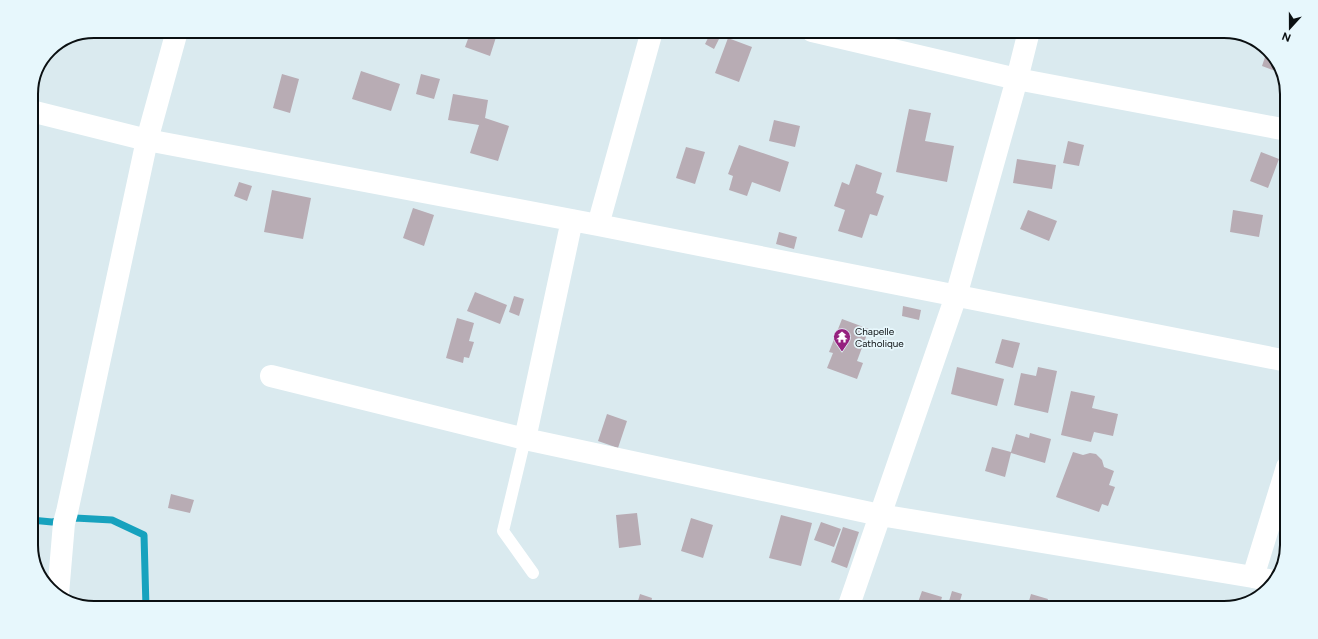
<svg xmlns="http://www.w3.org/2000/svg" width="1318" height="639" font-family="Figtree,sans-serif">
<rect width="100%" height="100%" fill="#daeaef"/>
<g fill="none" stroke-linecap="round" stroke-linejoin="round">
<path stroke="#17a2be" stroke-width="7" d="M 31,520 L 52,522 L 75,518 L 112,520 L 144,535 L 146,608"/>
</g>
<path fill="#b8acb4" d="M 471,31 L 498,31 L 490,56 L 465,47 Z
M 710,34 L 719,39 L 714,49 L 705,44 Z
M 728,38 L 752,47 L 739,82 L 715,73 Z
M 1267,51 L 1276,59 L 1281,73 L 1262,66 Z
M 361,71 L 400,84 L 391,111 L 352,99 Z
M 282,74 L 299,79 L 290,113 L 273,108 Z
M 421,74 L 440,79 L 434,99 L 416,94 Z
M 453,94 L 488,100 L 485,118 L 509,126 L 498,161 L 470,153 L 479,125 L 448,120 Z
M 909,109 L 931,113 L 925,141 L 954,146 L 947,182 L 896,172 Z
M 774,120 L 800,126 L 795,147 L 769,141 Z
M 1068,141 L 1084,145 L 1079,166 L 1063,163 Z
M 739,145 L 789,162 L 780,192 L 752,182 L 747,196 L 729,190 L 733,176 L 728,174 Z
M 686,147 L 705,152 L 695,184 L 676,178 Z
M 1261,152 L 1279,159 L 1268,188 L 1250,181 Z
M 1017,159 L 1056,165 L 1052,189 L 1013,183 Z
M 856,164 L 882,173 L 876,193 L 884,196 L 877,216 L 870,214 L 862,238 L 838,231 L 845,210 L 834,206 L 842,182 L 849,185 Z
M 239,182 L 252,186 L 247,201 L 234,196 Z
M 272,190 L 311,198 L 303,239 L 264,232 Z
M 413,208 L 434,215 L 424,246 L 403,238 Z
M 1028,210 L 1057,221 L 1049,241 L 1020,229 Z
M 1233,210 L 1263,215 L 1259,237 L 1230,232 Z
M 779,232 L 797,237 L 794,249 L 776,244 Z
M 475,292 L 507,305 L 500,324 L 467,311 Z
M 514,296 L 524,299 L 519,316 L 509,312 Z
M 903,306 L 921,310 L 919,320 L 902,316 Z
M 457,318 L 474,323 L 469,341 L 474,342 L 469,358 L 464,357 L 463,363 L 446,358 Z
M 842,319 L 869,329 L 857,361 L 863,363 L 857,379 L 827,368 L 833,353 L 829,352 Z
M 1002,339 L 1020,343 L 1013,368 L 995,363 Z
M 957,367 L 1004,379 L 997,406 L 951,394 Z
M 1038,367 L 1057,371 L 1048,413 L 1014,405 L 1021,373 L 1036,376 Z
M 1071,391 L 1095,396 L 1092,408 L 1118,414 L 1113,436 L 1094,432 L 1091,442 L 1061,435 Z
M 607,414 L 627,421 L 618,448 L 598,441 Z
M 1030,433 L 1051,439 L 1045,463 L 1011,453 L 1005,477 L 985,471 L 992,447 L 1011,452 L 1016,434 L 1029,438 Z
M 1073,452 L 1083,455 L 1090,453 L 1096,454 L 1102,460 L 1104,467 L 1114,471 L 1109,485 L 1115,487 L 1108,506 L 1102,504 L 1099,512 L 1056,497 Z
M 171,494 L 194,500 L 190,513 L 168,508 Z
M 637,513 L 641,545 L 619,548 L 616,515 Z
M 781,515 L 812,523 L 801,566 L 769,558 Z
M 691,518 L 713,525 L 703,558 L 681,551 Z
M 821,522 L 841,529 L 834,547 L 814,540 Z
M 843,527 L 859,532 L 847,568 L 831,562 Z
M 922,591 L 942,597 L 939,608 L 916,608 Z
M 952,591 L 962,594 L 958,608 L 947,608 Z
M 640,594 L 652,598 L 650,608 L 636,608 Z
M 1031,594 L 1048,599 L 1045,608 L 1027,608 Z
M 533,600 L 555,607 L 555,608 L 531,608 Z"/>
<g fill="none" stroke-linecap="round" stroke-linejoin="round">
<path stroke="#fff" stroke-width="12" d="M 525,439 L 503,531 L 533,573"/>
<path stroke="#fff" stroke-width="22" d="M 812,31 L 1017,79 L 1287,130
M 31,111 L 147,140 L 598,225 L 1287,361
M 598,225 L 652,31
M 271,376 L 525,439 L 880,515 L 1253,577 L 1273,581
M 525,439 L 572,220
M 1253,577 L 1287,467
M 58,594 L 64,523 L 67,512 L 147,140 L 177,31
M 848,608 L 956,296 L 1017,79 L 1029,31"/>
</g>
<defs>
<g id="temple-pin" transform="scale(0.9)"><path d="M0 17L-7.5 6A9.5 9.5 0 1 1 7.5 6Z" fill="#95217e" stroke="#e7f7fc"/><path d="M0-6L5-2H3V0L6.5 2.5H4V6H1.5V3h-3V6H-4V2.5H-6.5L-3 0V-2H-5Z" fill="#fff"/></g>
</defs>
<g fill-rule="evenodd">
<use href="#temple-pin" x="842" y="337"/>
</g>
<g text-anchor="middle" stroke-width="3.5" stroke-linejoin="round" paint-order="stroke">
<g font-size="10" fill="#0b1012" stroke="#e7f7fc" text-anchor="start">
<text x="855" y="335">Chapelle<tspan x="855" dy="12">Catholique</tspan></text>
</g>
</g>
<path d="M0 0H1318V639H0ZM94 38H1224A56 56 0 0 1 1280 94V545A56 56 0 0 1 1224 601H94A56 56 0 0 1 38 545V94A56 56 0 0 1 94 38Z" fill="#e7f7fc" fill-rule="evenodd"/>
<path fill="none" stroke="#0b1012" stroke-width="2" d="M94 38H1224A56 56 0 0 1 1280 94V545A56 56 0 0 1 1224 601H94A56 56 0 0 1 38 545V94A56 56 0 0 1 94 38Z"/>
<g transform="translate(1290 28) rotate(201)" stroke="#e7f7fc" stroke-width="3" paint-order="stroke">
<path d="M0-3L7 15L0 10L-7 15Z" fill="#0b1012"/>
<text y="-6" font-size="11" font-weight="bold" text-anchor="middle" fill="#0b1012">N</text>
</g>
</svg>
